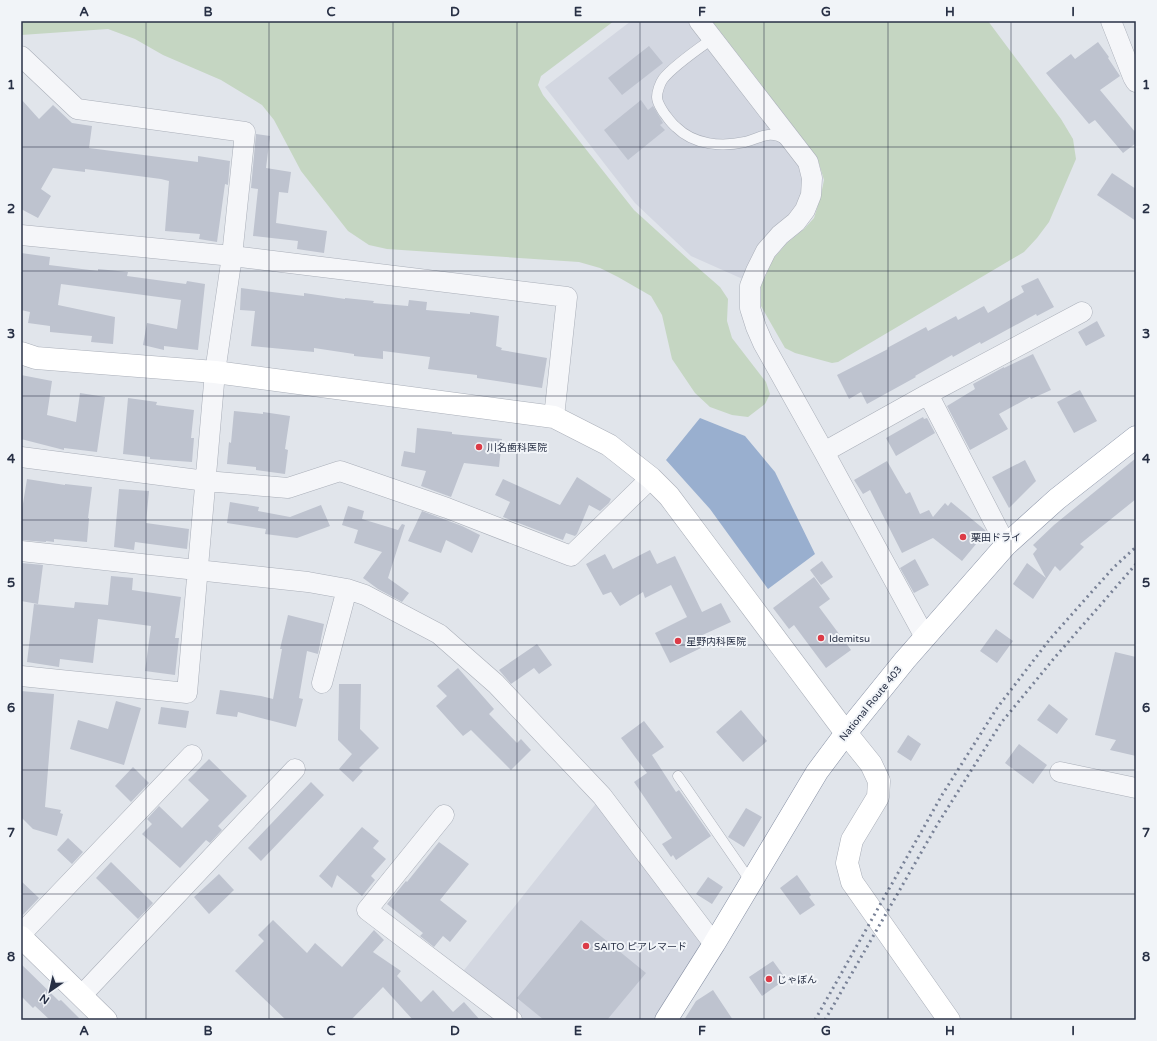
<svg xmlns="http://www.w3.org/2000/svg" width="1157" height="1041" font-family="'Varela Round','Noto Sans JP',sans-serif">
<rect width="100%" height="100%" fill="#e1e5eb"/>
<path fill="#d3d7e1" d="M 631,21 L 692,21 L 803,163 L 808,193 L 745,280 L 691,256 L 635,203 L 545,87 Z
M 602,796 L 714,944 L 666,1020 L 512,1020 L 457,979 Z"/>
<path fill="#c5d6c2" d="M 21,21 L 614,21 L 541,76 L 538,85 L 543,95 L 634,210 L 689,260 L 720,287 L 728,299 L 727,321 L 732,338 L 766,382 L 770,394 L 765,404 L 748,417 L 732,415 L 710,407 L 695,393 L 672,359 L 662,315 L 651,296 L 618,277 L 600,268 L 579,262 L 387,249 L 369,245 L 348,231 L 301,171 L 274,120 L 262,105 L 221,80 L 163,55 L 135,39 L 108,29 L 21,35 Z
M 712,21 L 988,21 L 1061,119 L 1073,139 L 1076,159 L 1049,222 L 1037,238 L 1024,252 L 838,362 L 832,363 L 795,353 L 785,348 L 761,306 L 761,286 L 773,259 L 787,243 L 804,229 L 814,218 L 820,199 L 824,180 L 817,157 Z"/>
<path fill="#99afcf" d="M 700,418 L 745,436 L 775,472 L 815,554 L 768,589 L 710,509 L 666,460 Z"/>
<path fill="#bec3cf" d="M 1098,42 L 1109,57 L 1108,58 L 1120,76 L 1100,90 L 1136,133 L 1136,143 L 1123,153 L 1095,120 L 1089,124 L 1046,73 L 1071,54 L 1075,59 Z
M 649,46 L 663,63 L 622,95 L 608,78 Z
M 21,99 L 39,119 L 53,105 L 72,123 L 92,126 L 89,148 L 198,162 L 198,156 L 230,161 L 228,185 L 225,184 L 217,242 L 199,239 L 200,234 L 165,231 L 169,181 L 161,179 L 85,169 L 85,172 L 53,168 L 41,189 L 51,196 L 38,218 L 21,209 Z
M 641,100 L 648,110 L 653,106 L 663,123 L 660,125 L 665,130 L 628,160 L 604,130 Z
M 256,134 L 270,136 L 266,168 L 291,172 L 288,193 L 279,192 L 276,223 L 327,231 L 324,253 L 297,249 L 298,241 L 253,236 L 258,189 L 251,188 Z
M 1112,173 L 1136,189 L 1136,221 L 1097,195 Z
M 21,253 L 50,257 L 49,265 L 98,271 L 98,269 L 128,272 L 127,276 L 186,284 L 187,281 L 205,284 L 198,350 L 164,346 L 164,350 L 143,345 L 147,323 L 177,329 L 181,300 L 61,284 L 58,305 L 115,317 L 113,344 L 91,342 L 92,336 L 50,332 L 50,326 L 28,323 L 30,312 L 21,310 Z
M 1038,278 L 1054,307 L 1037,316 L 1036,314 L 981,344 L 980,342 L 953,357 L 952,355 L 915,376 L 916,377 L 867,404 L 861,392 L 849,399 L 837,375 L 888,349 L 887,348 L 926,327 L 928,331 L 956,316 L 958,320 L 984,306 L 988,313 L 1024,292 L 1021,286 Z
M 241,288 L 304,296 L 304,293 L 345,299 L 345,298 L 374,301 L 373,303 L 408,306 L 409,300 L 427,302 L 426,310 L 470,314 L 470,312 L 499,316 L 496,346 L 502,348 L 501,350 L 547,358 L 542,388 L 477,378 L 477,375 L 428,369 L 430,357 L 383,351 L 383,359 L 354,356 L 354,354 L 314,348 L 314,352 L 251,346 L 255,311 L 240,310 Z
M 1097,321 L 1105,336 L 1086,346 L 1078,332 Z
M 1033,354 L 1051,390 L 1031,399 L 1030,397 L 999,414 L 1008,429 L 970,450 L 947,406 L 975,389 L 973,384 L 1004,367 L 1004,368 Z
M 21,375 L 52,381 L 47,415 L 76,422 L 80,393 L 105,397 L 97,452 L 64,448 L 64,450 L 21,439 Z
M 1080,390 L 1097,421 L 1074,433 L 1057,402 Z
M 128,398 L 157,402 L 156,405 L 194,410 L 191,438 L 194,438 L 192,462 L 150,459 L 150,457 L 123,454 Z
M 234,411 L 263,414 L 263,412 L 290,416 L 285,449 L 288,450 L 285,474 L 256,470 L 256,467 L 227,464 L 229,442 L 231,443 Z
M 923,417 L 924,419 L 927,418 L 935,433 L 896,456 L 886,438 Z
M 417,428 L 452,432 L 452,434 L 502,439 L 499,467 L 464,463 L 451,497 L 421,486 L 426,471 L 401,466 L 404,451 L 415,453 Z
M 1136,458 L 1136,499 L 1080,544 L 1084,547 L 1060,571 L 1055,566 L 1033,599 L 1013,584 L 1027,563 L 1046,578 L 1033,554 L 1037,549 L 1033,545 L 1054,525 Z
M 1025,460 L 1036,481 L 1009,508 L 992,477 Z
M 887,461 L 906,494 L 910,492 L 920,514 L 929,510 L 933,517 L 945,503 L 948,506 L 951,502 L 985,530 L 986,532 L 962,561 L 933,538 L 902,553 L 870,490 L 863,494 L 854,480 Z
M 577,477 L 611,499 L 609,503 L 600,511 L 589,505 L 577,534 L 575,536 L 566,533 L 563,540 L 503,517 L 510,502 L 495,495 L 503,479 L 560,505 Z
M 27,479 L 65,485 L 65,484 L 92,487 L 88,518 L 89,518 L 87,542 L 54,539 L 54,542 L 46,541 L 46,542 L 21,540 L 21,516 Z
M 119,489 L 149,491 L 146,523 L 189,529 L 187,549 L 135,542 L 134,550 L 114,547 Z
M 230,502 L 259,507 L 258,511 L 290,517 L 321,505 L 330,526 L 297,538 L 265,534 L 266,529 L 227,523 Z
M 348,506 L 364,511 L 362,519 L 398,530 L 402,524 L 405,525 L 388,578 L 409,593 L 402,602 L 378,589 L 363,578 L 382,552 L 354,543 L 358,530 L 342,525 Z
M 422,511 L 462,526 L 480,535 L 472,553 L 446,540 L 441,553 L 408,541 Z
M 650,550 L 657,564 L 675,556 L 702,612 L 721,603 L 731,622 L 696,638 L 701,648 L 670,663 L 655,633 L 687,617 L 671,585 L 645,598 L 643,592 L 620,606 L 611,592 L 603,595 L 586,564 L 605,554 L 613,569 Z
M 915,559 L 929,585 L 914,593 L 900,568 Z
M 822,561 L 833,577 L 821,585 L 810,570 Z
M 21,563 L 43,565 L 38,604 L 21,601 Z
M 111,576 L 133,578 L 132,590 L 181,597 L 175,638 L 179,638 L 175,675 L 145,671 L 151,626 L 98,619 L 93,663 L 60,659 L 59,667 L 27,662 L 34,604 L 74,608 L 75,602 L 108,605 Z
M 814,577 L 830,599 L 819,607 L 851,650 L 826,668 L 794,625 L 789,629 L 773,608 Z
M 288,615 L 324,624 L 318,654 L 307,651 L 299,698 L 303,699 L 296,727 L 238,712 L 237,717 L 216,714 L 220,690 L 261,696 L 273,699 L 282,649 L 280,649 Z
M 996,629 L 1013,641 L 997,663 L 980,651 Z
M 537,644 L 552,665 L 539,674 L 534,668 L 511,684 L 499,670 Z
M 1115,652 L 1136,657 L 1136,756 L 1110,750 L 1116,740 L 1095,735 Z
M 458,668 L 494,709 L 489,714 L 517,743 L 521,739 L 531,750 L 511,770 L 471,730 L 463,736 L 436,706 L 447,696 L 437,686 Z
M 339,684 L 361,684 L 360,729 L 379,748 L 359,768 L 363,771 L 353,782 L 339,769 L 352,754 L 338,740 Z
M 21,691 L 54,694 L 45,807 L 61,810 L 60,813 L 63,814 L 57,836 L 33,829 L 21,817 Z
M 116,701 L 141,708 L 124,765 L 70,749 L 78,720 L 108,729 Z
M 1049,704 L 1068,719 L 1057,734 L 1037,720 Z
M 161,707 L 189,711 L 186,728 L 158,724 Z
M 741,710 L 767,741 L 743,762 L 716,732 Z
M 644,721 L 664,747 L 652,755 L 676,792 L 679,790 L 711,836 L 676,860 L 673,855 L 671,857 L 662,844 L 672,838 L 634,782 L 647,773 L 621,738 Z
M 908,735 L 921,744 L 911,761 L 897,752 Z
M 1019,744 L 1047,765 L 1033,784 L 1005,763 Z
M 209,759 L 247,796 L 218,826 L 222,830 L 210,843 L 206,840 L 180,868 L 142,834 L 152,824 L 147,819 L 159,806 L 182,828 L 209,800 L 188,780 Z
M 133,767 L 149,783 L 131,802 L 115,786 Z
M 311,782 L 324,795 L 261,861 L 248,848 Z
M 746,808 L 762,817 L 744,847 L 728,837 Z
M 362,827 L 379,841 L 373,848 L 386,859 L 371,876 L 375,880 L 362,896 L 337,875 L 332,888 L 319,876 Z
M 68,838 L 83,852 L 72,864 L 57,850 Z
M 439,842 L 469,864 L 440,900 L 467,921 L 450,942 L 443,936 L 434,947 L 420,936 L 423,933 L 387,904 L 406,881 L 407,882 Z
M 111,862 L 153,903 L 138,919 L 96,878 Z
M 219,874 L 234,890 L 209,914 L 194,897 Z
M 797,875 L 811,895 L 809,897 L 815,905 L 800,915 L 780,888 Z
M 708,877 L 723,887 L 712,904 L 696,894 Z
M 21,881 L 39,898 L 21,917 Z
M 273,920 L 307,953 L 315,943 L 342,967 L 374,930 L 384,940 L 373,952 L 401,971 L 397,976 L 421,1002 L 433,990 L 453,1012 L 464,1002 L 480,1020 L 413,1020 L 383,987 L 351,1020 L 286,1020 L 235,971 L 264,941 L 258,935 Z
M 581,920 L 646,973 L 607,1020 L 544,1020 L 517,998 Z
M 773,961 L 786,979 L 762,996 L 749,977 Z
M 21,964 L 59,1001 L 61,1000 L 81,1020 L 50,1020 L 35,1006 L 33,1008 L 21,996 Z
M 713,990 L 733,1020 L 684,1020 L 696,1001 Z"/>
<g fill="none" stroke-linecap="round" stroke-linejoin="round">
<g stroke="#aaafb9" stroke-width="11">
<path id="lane" d="M 712,39 C 698,49 673,66 663,79 C 660,83 657,92 657,97 C 657,103 661,108 664,113 C 668,118 671,123 676,127 C 694,145 721,147 745,142 C 761,138 769,129 786,140
M 678,776 L 751,882"/>
</g>
<g stroke="#aaafb9" stroke-width="21">
<path id="street" d="M 699,21 L 808,162 L 812,178 L 811,195 L 805,210 L 796,222 L 780,235 L 766,251 L 756,271 L 750,286 L 750,308 L 756,327 L 763,343 L 824,452 L 925,637
M 1111,21 L 1133,77 L 1136,82
M 21,56 L 77,109 L 245,132 L 232,256 L 215,372 L 187,693 L 21,676
M 21,235 L 232,256 L 567,297 L 554,417
M 928,394 L 1006,545
M 824,452 L 928,394 L 1082,312
M 21,457 L 206,481 L 288,488 L 340,471 L 447,508 L 571,556 L 651,478
M 21,551 L 308,582 L 347,589 L 365,595 L 439,634 L 496,684 L 602,796 L 714,944
M 322,683 L 347,589
M 1060,772 L 1136,788
M 444,815 L 367,910 L 512,1020
M 21,934 L 192,755
M 81,996 L 295,769"/>
</g>
<g stroke="#aaafb9" stroke-width="23">
<path id="secondary" d="M 21,353 L 36,358 L 215,372 L 554,417 L 609,445 L 651,478 L 669,496 L 846,733 L 871,764 L 879,781 L 878,797 L 852,840 L 847,863 L 852,882 L 949,1020
M 21,937 L 106,1020"/>
</g>
<g stroke="#8790a4" stroke-width="23">
<path id="highway" d="M 666,1020 L 714,944 L 817,772 L 846,733 L 905,660 L 1006,545 L 1057,499 L 1136,437"/>
</g>
<use href="#lane" stroke="#f5f6f9" stroke-width="10"/>
<use href="#street" stroke="#f5f6f9" stroke-width="20"/>
<use href="#secondary" stroke="#fff" stroke-width="22"/>
<use href="#highway" stroke="#fff" stroke-width="22"/>
<path stroke="#798297" stroke-width="3" stroke-dasharray="2 4" stroke-linecap="butt" d="M 815,1020 L 942,795 L 997,708 L 1050,639 L 1113,568 L 1136,547
M 825,1020 L 937,825 L 1001,723 L 1056,656 L 1136,564"/>
</g>
<path fill="none" stroke="#283045" stroke-width="1" stroke-opacity="0.55" d="M 146,21 L 146,1020M 269,21 L 269,1020M 393,21 L 393,1020M 517,21 L 517,1020M 640,21 L 640,1020M 764,21 L 764,1020M 888,21 L 888,1020M 1011,21 L 1011,1020M 21,147 L 1136,147M 21,271 L 1136,271M 21,396 L 1136,396M 21,520 L 1136,520M 21,645 L 1136,645M 21,770 L 1136,770M 21,894 L 1136,894"/>
<g fill="#dc3b47" stroke="#f1f4f8" stroke-width="1.5">
<circle cx="479" cy="447" r="4"/>
<circle cx="963" cy="537" r="4"/>
<circle cx="821" cy="638" r="4"/>
<circle cx="678" cy="641" r="4"/>
<circle cx="586" cy="946" r="4"/>
<circle cx="769" cy="979" r="4"/>
</g>
<g text-anchor="middle" stroke-width="4" stroke-linejoin="round" paint-order="stroke">
<g font-size="10" fill="#283045" stroke="#f1f4f8" text-anchor="start">
<text x="487" y="451">川名歯科医院</text>
<text x="971" y="541">栗田ドライ</text>
<text x="829" y="642">Idemitsu</text>
<text x="686" y="645">星野内科医院</text>
<text x="594" y="950">SAITO ピアレマード</text>
<text x="777" y="983">じゃぼん</text>
</g>
<g font-size="10" fill="#283045" stroke="#f1f4f8">
<text transform="translate(870 703) rotate(-51)" y="4">National Route 403</text>
</g>
</g>
<rect width="1157" height="1041" fill="none" stroke="#f1f4f8" stroke-width="44"/>
<g transform="translate(50 991) rotate(214)" stroke="#f1f4f8" stroke-width="3" paint-order="stroke">
<path d="M0-3L7 15L0 10L-7 15Z" fill="#283045"/>
<text y="-6" font-size="11" font-weight="bold" text-anchor="middle" fill="#283045">N</text>
</g>
<rect x="22" y="22" width="1113" height="997" fill="none" stroke="#283045" stroke-width="1.5"/>
<g font-size="13" text-anchor="middle" font-weight="bold" fill="#283045">
<text x="84" y="16">A</text>
<text x="208" y="16">B</text>
<text x="331" y="16">C</text>
<text x="455" y="16">D</text>
<text x="578" y="16">E</text>
<text x="702" y="16">F</text>
<text x="826" y="16">G</text>
<text x="950" y="16">H</text>
<text x="1073" y="16">I</text>
<text x="11" y="89">1</text>
<text x="1146" y="89">1</text>
<text x="11" y="213">2</text>
<text x="1146" y="213">2</text>
<text x="11" y="338">3</text>
<text x="1146" y="338">3</text>
<text x="11" y="463">4</text>
<text x="1146" y="463">4</text>
<text x="11" y="587">5</text>
<text x="1146" y="587">5</text>
<text x="11" y="712">6</text>
<text x="1146" y="712">6</text>
<text x="11" y="837">7</text>
<text x="1146" y="837">7</text>
<text x="11" y="961">8</text>
<text x="1146" y="961">8</text>
<text x="84" y="1035">A</text>
<text x="208" y="1035">B</text>
<text x="331" y="1035">C</text>
<text x="455" y="1035">D</text>
<text x="578" y="1035">E</text>
<text x="702" y="1035">F</text>
<text x="826" y="1035">G</text>
<text x="950" y="1035">H</text>
<text x="1073" y="1035">I</text>
</g>
</svg>
